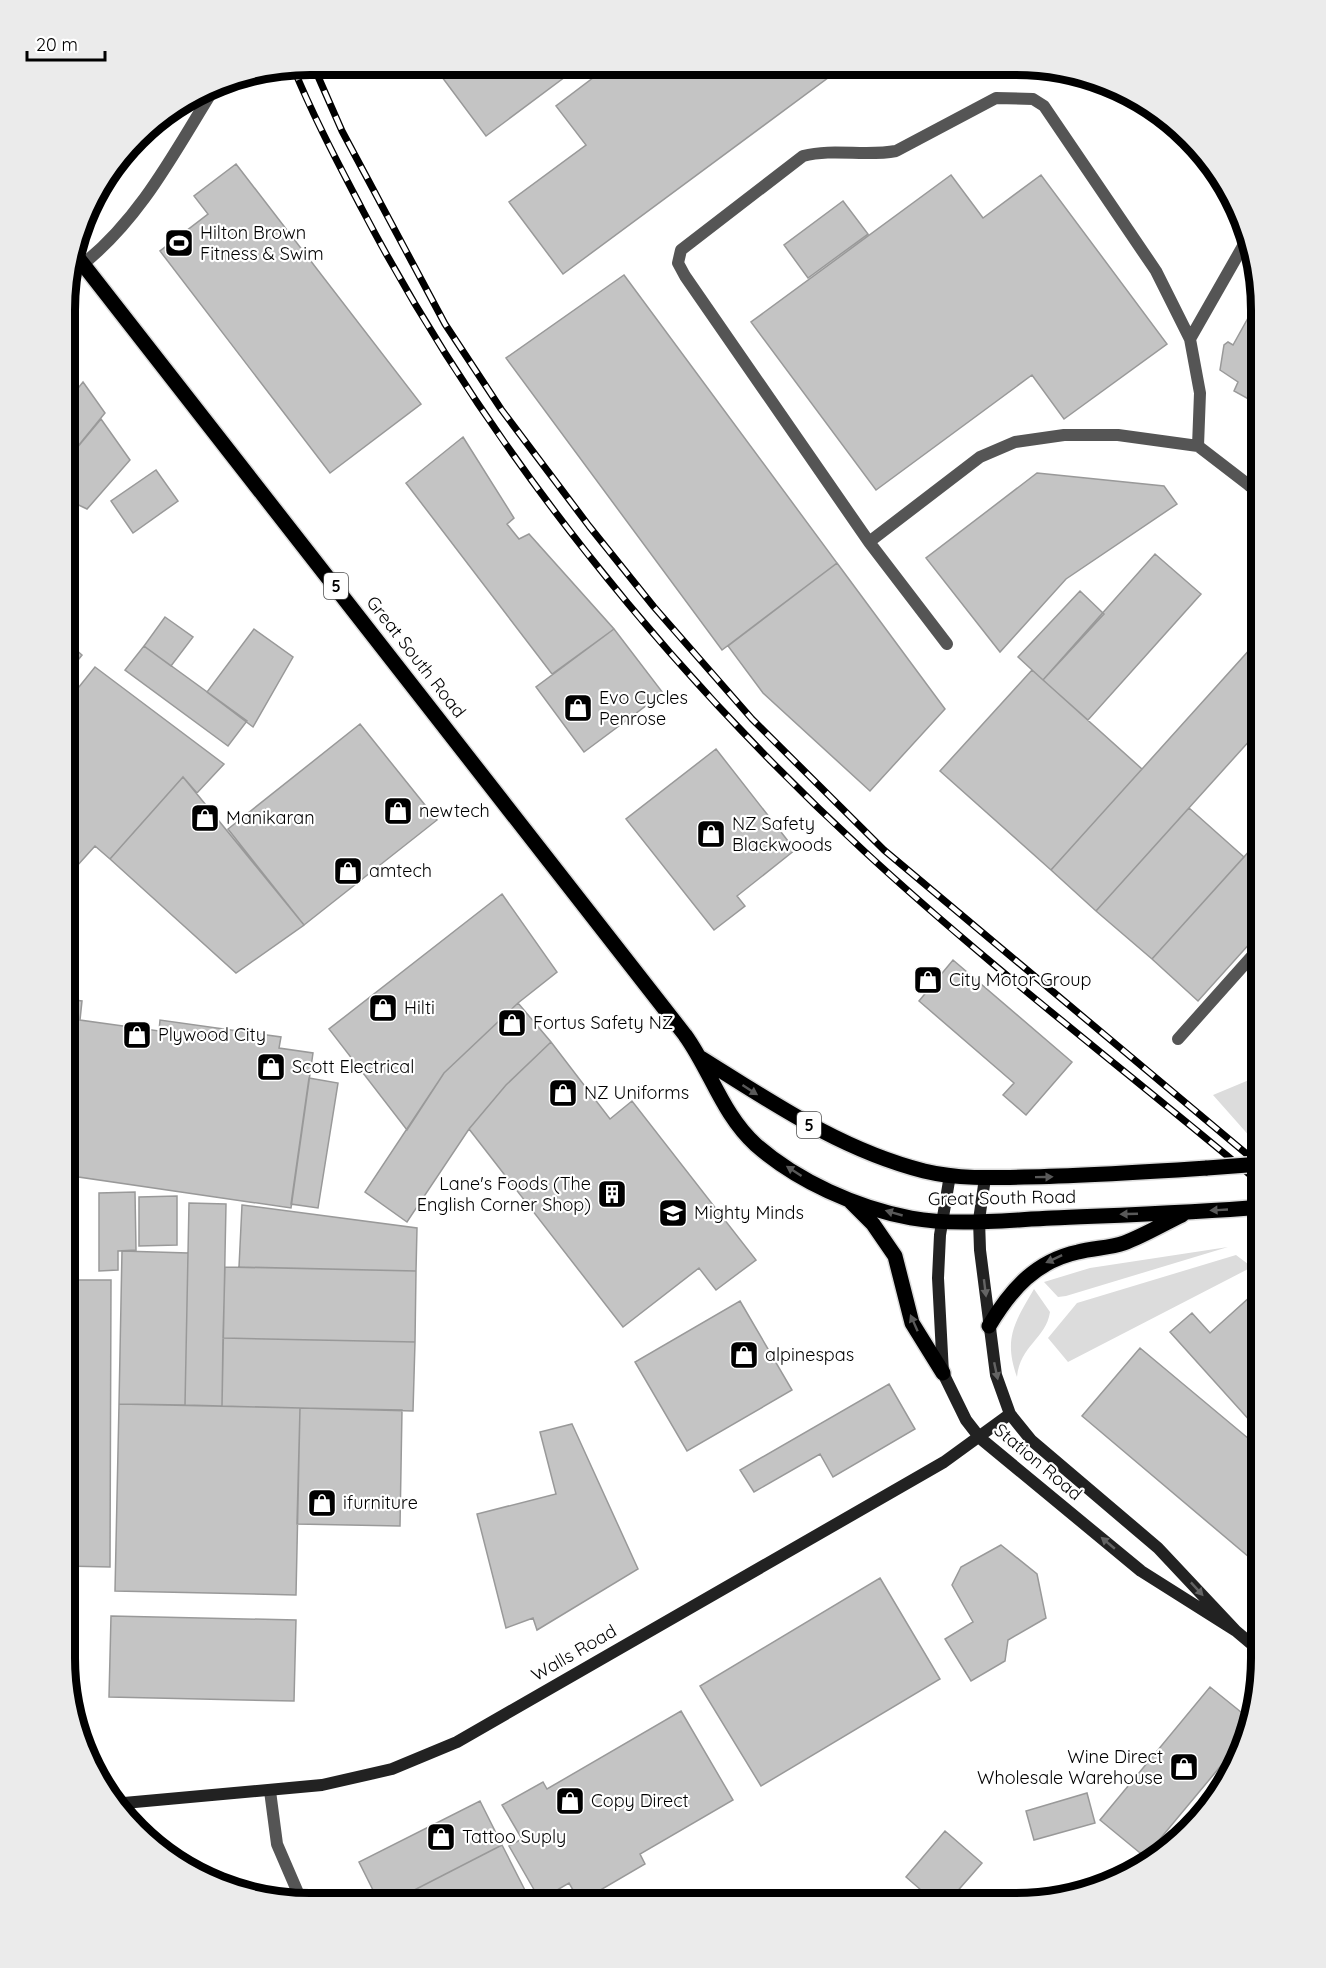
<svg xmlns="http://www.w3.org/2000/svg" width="1326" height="1968" font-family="Quicksand,sans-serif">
<rect width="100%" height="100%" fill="#fff"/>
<path fill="#dcdcdc" d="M 1261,1075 L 1261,1139 L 1252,1139 L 1213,1095 Z
M 1228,1247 L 1066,1296 L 1058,1297 L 1044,1282 L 1090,1268 Z
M 1236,1255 L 1252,1267 L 1068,1362 L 1048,1338 L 1077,1303 Z
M 1034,1289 L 1050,1312 C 1046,1339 1020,1345 1017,1377 C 1003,1338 1015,1322 1034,1289 Z"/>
<path fill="#c4c4c4" stroke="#999" stroke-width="1.5" d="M 433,65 L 581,65 L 486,136 Z
M 610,65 L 844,66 L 563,274 L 509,202 L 586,145 L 556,106 Z
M 1106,82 L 1110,83 L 1130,95 L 1120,94 L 1103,86 Z
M 1133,97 L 1156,110 L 1152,115 L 1140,108 Z
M 236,164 L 421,404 L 330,473 L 160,251 L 208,214 L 194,196 Z
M 951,175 L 983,218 L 1041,175 L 1167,344 L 1064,419 L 1032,375 L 876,490 L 751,322 Z
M 843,201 L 868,234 L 808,278 L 784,245 Z
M 624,275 L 837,563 L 722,650 L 506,358 Z
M 1257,290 L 1262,310 L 1261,406 L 1234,391 L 1238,382 L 1220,370 L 1224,345 L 1228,342 L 1233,345 L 1253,309 Z
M 83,382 L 105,413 L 69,457 L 66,455 L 66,403 Z
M 101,419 L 130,460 L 87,509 L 66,499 L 66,461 Z
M 463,437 L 514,518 L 507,524 L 519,539 L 529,534 L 614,629 L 552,674 L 406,483 Z
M 156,470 L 178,501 L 133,533 L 111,501 Z
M 1037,473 L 1164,486 L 1177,504 L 1066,579 L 1000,652 L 926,558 Z
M 1155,554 L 1201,594 L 1088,720 L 1043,680 Z
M 837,563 L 945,709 L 870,791 L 763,693 L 728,646 Z
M 1080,591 L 1104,614 L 1043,680 L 1018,657 Z
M 165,617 L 193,637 L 171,666 L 144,646 Z
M 254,629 L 293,657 L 253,727 L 207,692 Z
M 614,629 L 663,693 L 584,752 L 536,687 Z
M 1261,637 L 1261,728 L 1096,911 L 1051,870 Z
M 66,641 L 82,655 L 66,675 Z
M 144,646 L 247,721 L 228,746 L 125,670 Z
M 95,667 L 224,764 L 197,793 L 183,777 L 110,859 L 95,846 L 66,878 L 66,703 Z
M 1032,670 L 1142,769 L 1051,870 L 940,771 Z
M 360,724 L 437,820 L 304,925 L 228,829 Z
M 716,749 L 795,850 L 737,896 L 745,906 L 714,930 L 626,819 Z
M 183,777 L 304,925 L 236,973 L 110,859 Z
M 1189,808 L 1244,857 L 1152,959 L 1096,911 Z
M 1261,838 L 1261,931 L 1198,1001 L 1152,959 Z
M 502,894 L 557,972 L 518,1003 L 444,1073 L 407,1130 L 329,1029 Z
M 953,960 L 1072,1062 L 1026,1115 L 1003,1095 L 1014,1083 L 919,1001 Z
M 66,999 L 82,1001 L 80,1020 L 159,1031 L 160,1020 L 281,1037 L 279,1048 L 313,1053 L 291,1208 L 65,1175 Z
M 518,1003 L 551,1042 L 506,1085 L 469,1129 L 407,1222 L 365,1192 L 444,1073 Z
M 551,1042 L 610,1119 L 632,1101 L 756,1260 L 716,1290 L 699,1268 L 623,1327 L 469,1129 L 506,1085 Z
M 309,1078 L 338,1083 L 318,1208 L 291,1204 Z
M 135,1192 L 136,1250 L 118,1251 L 118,1270 L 99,1271 L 99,1193 Z
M 177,1196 L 177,1245 L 139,1246 L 139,1197 Z
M 189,1203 L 226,1204 L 222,1406 L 185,1405 Z
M 242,1205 L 417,1228 L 416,1271 L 239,1267 Z
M 122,1251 L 188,1253 L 185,1405 L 119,1404 Z
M 225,1267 L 416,1271 L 415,1342 L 223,1338 Z
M 65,1280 L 111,1280 L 110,1567 L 65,1566 Z
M 1261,1287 L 1261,1431 L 1260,1432 L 1170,1332 L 1192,1313 L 1210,1333 Z
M 740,1301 L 792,1390 L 687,1451 L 635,1362 Z
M 223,1338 L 415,1342 L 413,1411 L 222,1406 Z
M 1140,1348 L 1261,1449 L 1261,1557 L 1256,1563 L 1082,1416 Z
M 889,1384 L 915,1429 L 833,1477 L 820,1454 L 754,1492 L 740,1470 Z
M 119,1404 L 300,1408 L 296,1595 L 115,1591 Z
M 300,1408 L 402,1410 L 400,1526 L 297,1524 Z
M 572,1424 L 638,1569 L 537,1630 L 533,1618 L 506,1628 L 477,1514 L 556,1494 L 540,1432 Z
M 1001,1545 L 1037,1574 L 1046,1618 L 1008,1640 L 1005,1661 L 971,1681 L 945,1639 L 973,1622 L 952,1585 L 961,1567 Z
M 880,1578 L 940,1679 L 761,1786 L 700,1686 Z
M 111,1616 L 296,1620 L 294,1701 L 109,1697 Z
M 1210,1687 L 1252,1721 L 1249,1732 L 1145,1857 L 1100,1820 Z
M 681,1711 L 733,1800 L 640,1854 L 645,1864 L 580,1902 L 569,1883 L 540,1900 L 509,1846 L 522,1839 L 502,1805 L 543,1782 L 547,1789 Z
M 1228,1769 L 1230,1771 L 1214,1802 L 1206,1796 Z
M 1087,1793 L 1095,1823 L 1034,1840 L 1026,1811 Z
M 1206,1796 L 1214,1802 L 1211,1807 L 1178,1840 L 1173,1836 Z
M 480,1801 L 502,1845 L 391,1902 L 379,1902 L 359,1862 Z
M 945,1831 L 982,1863 L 947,1903 L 936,1903 L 906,1877 Z
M 502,1845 L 530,1900 L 525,1902 L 391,1902 Z"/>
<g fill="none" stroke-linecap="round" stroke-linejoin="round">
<g stroke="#dbdbdb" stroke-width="18">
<path id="primary" d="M 75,254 L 685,1035 C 711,1071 722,1114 756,1145 C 797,1181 857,1208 911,1218 C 956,1226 1006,1220 1052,1218 C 1122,1215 1192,1213 1261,1207
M 701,1058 C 773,1103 841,1150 924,1171 C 957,1179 991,1178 1024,1177 C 1085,1176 1146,1172 1207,1168
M 851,1202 L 873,1224 L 895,1256 L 912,1323 L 943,1373
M 989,1326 C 1011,1289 1036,1261 1078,1252 C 1093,1248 1110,1248 1124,1243 C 1143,1236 1163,1224 1182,1215"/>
</g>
<path stroke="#555" stroke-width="12" d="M 1190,339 L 1247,239
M 869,542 L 980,457 L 1015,442 L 1064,435 L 1118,435 L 1198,446 L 1250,486
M 947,644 L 869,542 L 685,276 L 678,263 L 681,250 L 803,156 C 834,148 865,157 896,151 L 996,98 L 1033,99 L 1044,106 L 1156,271 L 1190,339 L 1200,393 L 1198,446
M 1178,1039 L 1261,946"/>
<path stroke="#555" stroke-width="12" d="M 83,264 C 142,217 176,149 215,87
M 1250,486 L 1261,496
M 270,1791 L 277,1844 L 302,1902"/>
<path stroke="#222" stroke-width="12" d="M 950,1175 L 940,1235 L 938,1278 L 943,1373 L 966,1420 L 980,1438 L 1141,1571 L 1236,1631
M 985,1178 L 979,1220 L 980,1250 L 996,1375 L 1010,1414 L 1031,1440 L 1158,1548 L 1236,1631 L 1261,1652
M 113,1804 L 322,1785 L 392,1769 L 457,1742 L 944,1462 L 1010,1414"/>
<use href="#primary" stroke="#000" stroke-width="15"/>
<g stroke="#000" stroke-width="7">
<path id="rail" d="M 313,65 L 342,131 L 445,324 L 501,409 L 589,526 L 654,607 L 752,719 L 884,850 L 1261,1166
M 293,67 C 313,116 338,163 362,209 C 487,448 666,669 864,851 C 991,968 1129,1073 1261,1184"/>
</g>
<use href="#rail" stroke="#fff" stroke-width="4.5" stroke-dasharray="14" stroke-linecap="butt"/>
<g stroke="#dbdbdb" stroke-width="18" stroke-linecap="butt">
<path id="primary-bridge" d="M 1207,1168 L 1261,1164"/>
</g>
<use href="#primary-bridge" stroke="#000" stroke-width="15"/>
</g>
<defs><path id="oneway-solid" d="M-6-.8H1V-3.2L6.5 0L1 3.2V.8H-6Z" transform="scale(1.5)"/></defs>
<g fill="#595959">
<use href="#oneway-solid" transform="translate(750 1090) rotate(33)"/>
<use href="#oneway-solid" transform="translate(794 1171) rotate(-147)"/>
<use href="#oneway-solid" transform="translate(1044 1177) rotate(-1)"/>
<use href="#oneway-solid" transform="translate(1219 1210) rotate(177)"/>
<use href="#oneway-solid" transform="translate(894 1213) rotate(-164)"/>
<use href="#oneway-solid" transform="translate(1129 1214) rotate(178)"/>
<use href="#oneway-solid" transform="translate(1054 1259) rotate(155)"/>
<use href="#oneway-solid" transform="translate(914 1323) rotate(-114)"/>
</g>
<g fill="#646464">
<use href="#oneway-solid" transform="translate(985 1288) rotate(83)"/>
<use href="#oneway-solid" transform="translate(996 1371) rotate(78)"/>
<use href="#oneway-solid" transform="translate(1108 1543) rotate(-140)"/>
<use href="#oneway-solid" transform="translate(1197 1589) rotate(47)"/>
</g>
<defs>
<g id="stadium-square" transform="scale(1.5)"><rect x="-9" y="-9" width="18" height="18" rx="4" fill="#000" stroke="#fff"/><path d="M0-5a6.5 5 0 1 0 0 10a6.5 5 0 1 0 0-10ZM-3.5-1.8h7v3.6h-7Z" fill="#fff"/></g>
<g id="shop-square" transform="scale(1.5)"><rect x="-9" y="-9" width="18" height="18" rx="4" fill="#000" stroke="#fff"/><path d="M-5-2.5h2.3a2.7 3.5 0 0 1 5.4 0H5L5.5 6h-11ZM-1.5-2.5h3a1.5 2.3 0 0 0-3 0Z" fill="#fff"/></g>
<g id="building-square" transform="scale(1.5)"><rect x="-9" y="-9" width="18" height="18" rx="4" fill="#000" stroke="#fff"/><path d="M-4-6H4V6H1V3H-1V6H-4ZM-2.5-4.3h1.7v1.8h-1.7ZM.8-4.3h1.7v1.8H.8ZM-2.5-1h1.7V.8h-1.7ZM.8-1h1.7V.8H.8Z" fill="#fff"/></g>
<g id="school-square" transform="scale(1.5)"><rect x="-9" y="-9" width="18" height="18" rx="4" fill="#000" stroke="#fff"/><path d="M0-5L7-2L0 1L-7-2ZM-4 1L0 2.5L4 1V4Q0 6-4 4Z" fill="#fff"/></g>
</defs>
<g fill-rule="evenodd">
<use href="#stadium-square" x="179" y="243"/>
<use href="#shop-square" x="578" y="708"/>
<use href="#shop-square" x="398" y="811"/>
<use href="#shop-square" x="205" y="818"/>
<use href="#shop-square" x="711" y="834"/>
<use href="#shop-square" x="348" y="871"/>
<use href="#shop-square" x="928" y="980"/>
<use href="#shop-square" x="383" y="1008"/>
<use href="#shop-square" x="512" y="1023"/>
<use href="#shop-square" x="137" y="1035"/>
<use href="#shop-square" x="271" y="1067"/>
<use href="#shop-square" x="563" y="1093"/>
<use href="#building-square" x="612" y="1194"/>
<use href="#school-square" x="673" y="1213"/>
<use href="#shop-square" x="744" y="1355"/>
<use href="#shop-square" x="322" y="1503"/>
<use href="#shop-square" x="1184" y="1767"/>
<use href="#shop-square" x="570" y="1801"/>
<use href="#shop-square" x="441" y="1837"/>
</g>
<g text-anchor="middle" stroke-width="4.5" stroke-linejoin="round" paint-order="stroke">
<g fill="#fff" stroke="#4c4c4c" stroke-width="1.5">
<rect x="324" y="573" width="24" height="26" rx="4.5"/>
<rect x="797" y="1112" width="24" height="26" rx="4.5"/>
</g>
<g font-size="16" font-weight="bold" fill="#000">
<text x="336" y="592">5</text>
<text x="809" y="1131">5</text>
</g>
<g font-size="18" fill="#000" stroke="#fff" text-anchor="start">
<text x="200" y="239">Hilton Brown<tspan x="200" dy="21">Fitness &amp; Swim</tspan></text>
<text x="599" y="704">Evo Cycles<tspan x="599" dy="21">Penrose</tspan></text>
<text x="419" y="817">newtech</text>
<text x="226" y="824">Manikaran</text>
<text x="732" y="830">NZ Safety<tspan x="732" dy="21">Blackwoods</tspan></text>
<text x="369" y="877">amtech</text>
<text x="949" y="986">City Motor Group</text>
<text x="404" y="1014">Hilti</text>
<text x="533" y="1029">Fortus Safety NZ</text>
<text x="158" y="1041">Plywood City</text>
<text x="292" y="1073">Scott Electrical</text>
<text x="584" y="1099">NZ Uniforms</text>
<text x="591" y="1190" text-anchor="end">Lane's Foods (The<tspan x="591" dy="21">English Corner Shop)</tspan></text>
<text x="694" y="1219">Mighty Minds</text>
<text x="765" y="1361">alpinespas</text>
<text x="343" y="1509">ifurniture</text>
<text x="1163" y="1763" text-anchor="end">Wine Direct<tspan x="1163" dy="21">Wholesale Warehouse</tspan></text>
<text x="591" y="1807">Copy Direct</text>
<text x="462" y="1843">Tattoo Suply</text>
</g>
<g font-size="18" fill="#000" stroke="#fff">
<text transform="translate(416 657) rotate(52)" y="6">Great South Road</text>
<text transform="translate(1002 1198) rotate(-1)" y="6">Great South Road</text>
<text transform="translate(1038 1462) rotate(40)" y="6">Station Road</text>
<text transform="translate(574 1653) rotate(-30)" y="6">Walls Road</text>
</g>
</g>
<path d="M0 0H1326V1968H0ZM310 75H1016A235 235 0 0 1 1251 310V1658A235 235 0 0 1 1016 1893H310A235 235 0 0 1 75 1658V310A235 235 0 0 1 310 75Z" fill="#ebebeb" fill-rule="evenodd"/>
<path fill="none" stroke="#000" stroke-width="8" d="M310 75H1016A235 235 0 0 1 1251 310V1658A235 235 0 0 1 1016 1893H310A235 235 0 0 1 75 1658V310A235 235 0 0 1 310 75Z"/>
<path d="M27 51v9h78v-9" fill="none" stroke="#000000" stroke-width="3"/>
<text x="36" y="51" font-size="18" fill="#000000" stroke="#ffffff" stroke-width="4.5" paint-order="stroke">20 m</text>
</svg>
